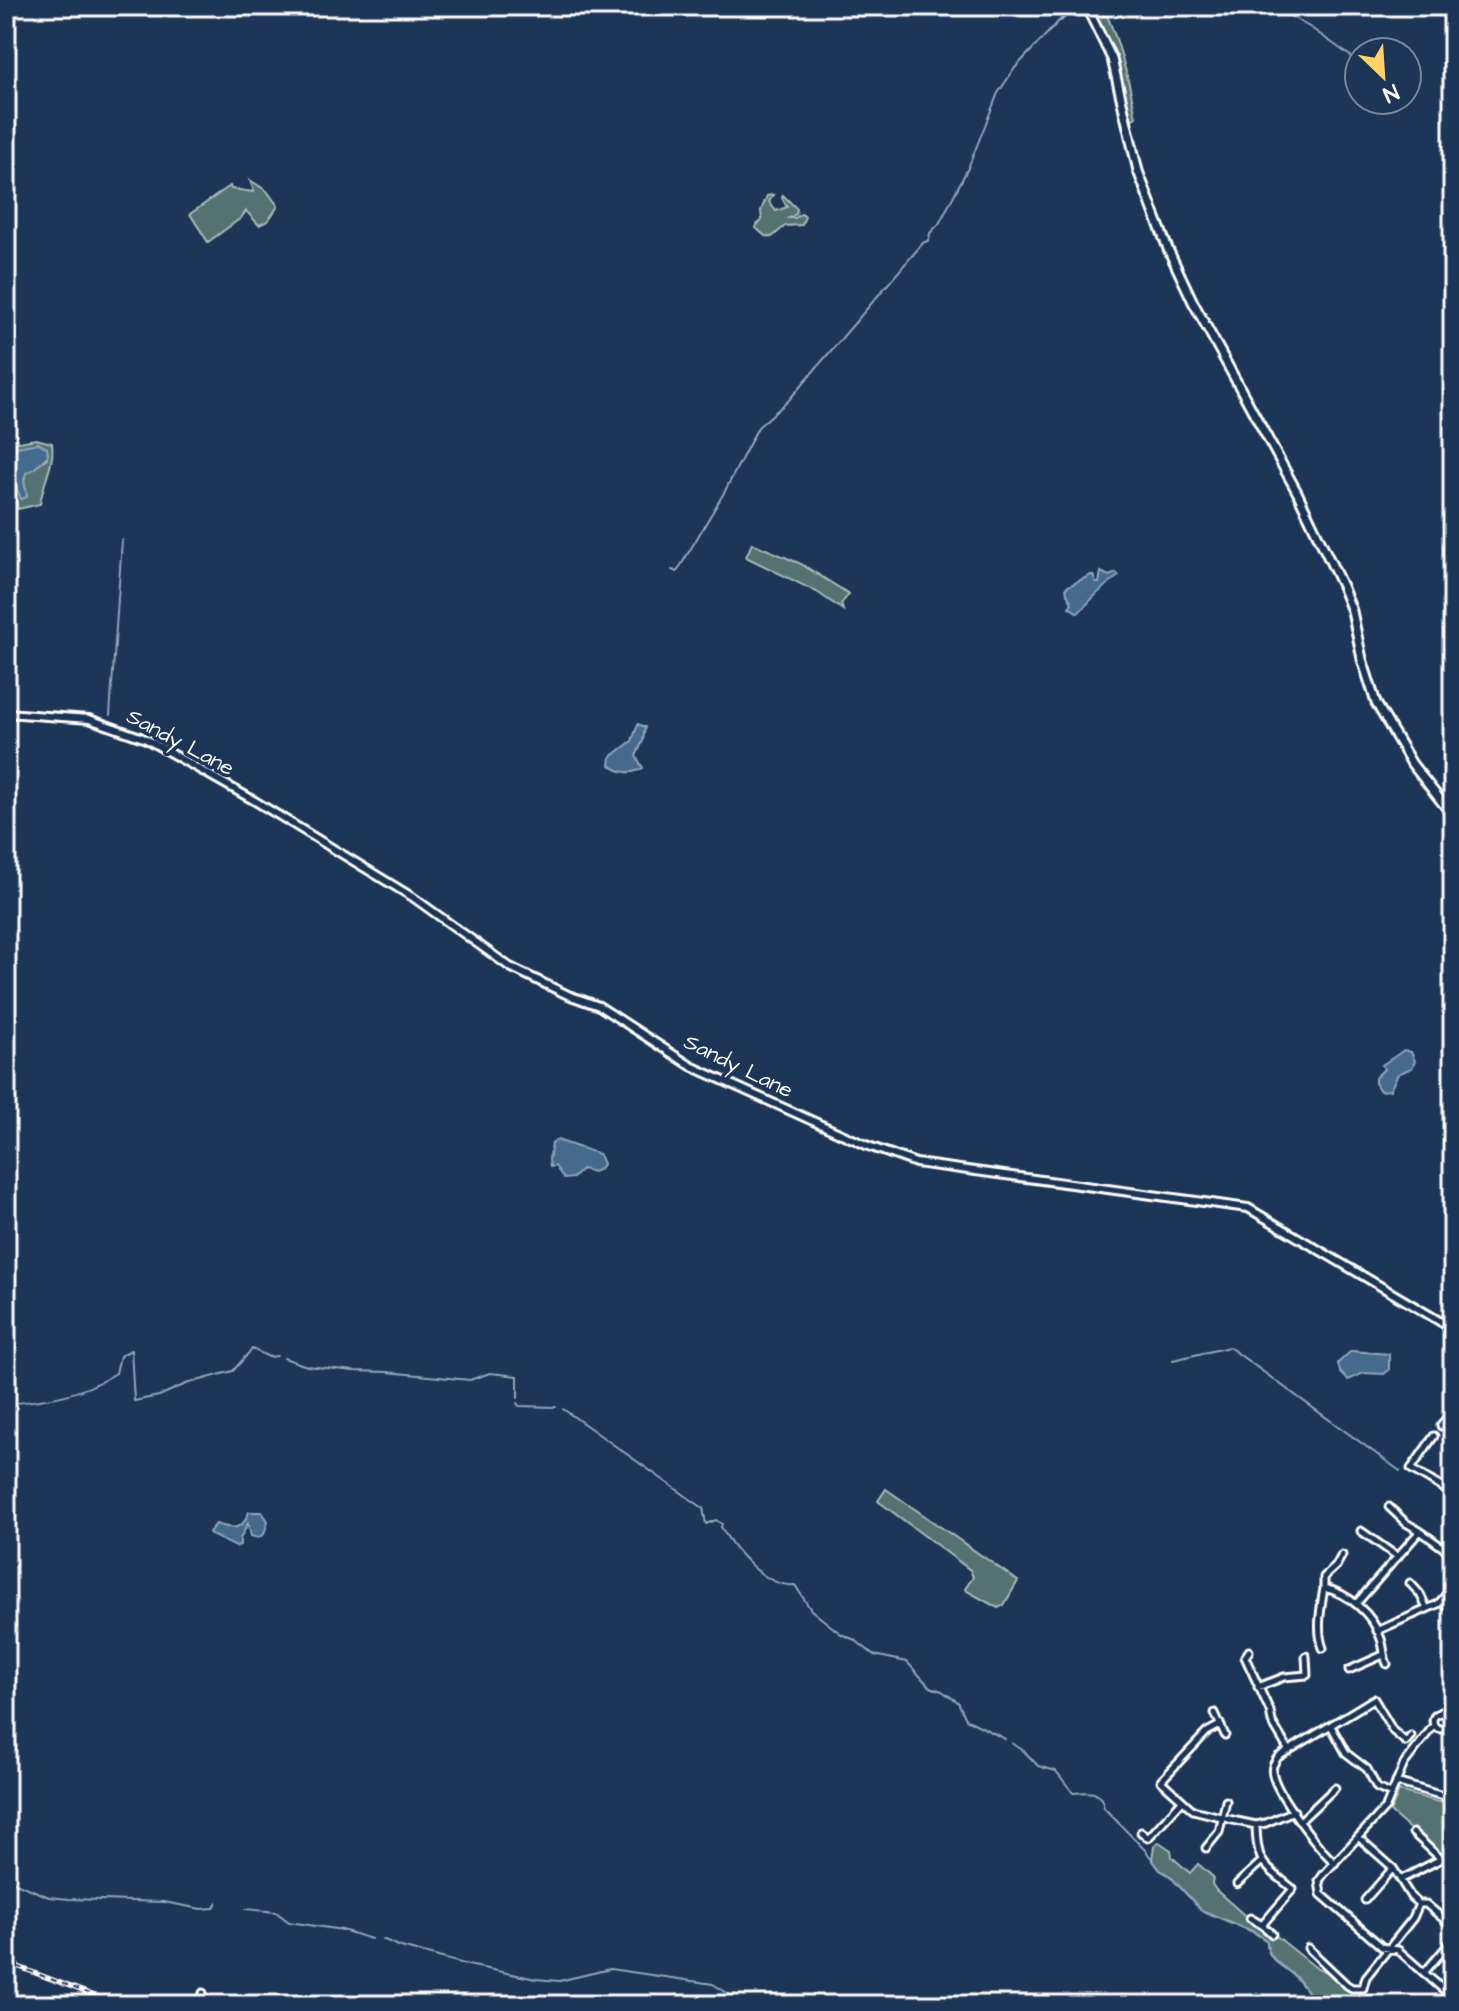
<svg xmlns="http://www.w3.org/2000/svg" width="1459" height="2011" font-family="'Architects Daughter',sans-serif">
<rect width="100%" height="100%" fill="#1d3557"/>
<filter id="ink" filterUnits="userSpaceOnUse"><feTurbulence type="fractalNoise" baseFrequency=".0125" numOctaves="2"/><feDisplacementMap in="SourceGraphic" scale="16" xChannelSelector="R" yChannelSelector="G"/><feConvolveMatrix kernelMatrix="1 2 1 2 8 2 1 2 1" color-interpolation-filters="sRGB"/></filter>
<g filter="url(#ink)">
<path fill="#537271" stroke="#a9b8b8" stroke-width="2" d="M 1091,6 L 1103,6 C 1119,41 1129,80 1136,117 L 1129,121 L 1116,63 Z
M 250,180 L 267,191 L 278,206 L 268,221 L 259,225 L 246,211 L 241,218 L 208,242 L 190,214 L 230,186 L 231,189 L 254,192 Z
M 773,195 L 769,202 L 776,211 L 787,207 L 782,198 L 783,195 L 797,209 L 796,214 L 789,218 L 795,218 L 801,214 L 805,216 L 802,225 L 785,226 L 772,237 L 765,236 L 755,227 L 762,220 L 761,211 L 767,196 Z
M 36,439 L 52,443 C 55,465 43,481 40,504 L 18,509 L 10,474 L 6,467 L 27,497 L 24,480 L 26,473 L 47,458 L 38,443 L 30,446 L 6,448 L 13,443 Z
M 752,543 L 801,564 L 849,594 L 841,604 L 843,610 L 817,592 L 746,557 Z
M 886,1489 L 1018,1581 L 1004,1605 L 998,1608 L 967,1591 L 965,1589 L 973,1577 L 970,1570 L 878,1501 Z
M 1399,1791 L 1453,1806 L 1453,1864 L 1414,1829 L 1411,1830 L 1390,1812 Z
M 1159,1842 L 1171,1850 L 1172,1857 L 1190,1873 L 1198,1864 L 1213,1877 L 1212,1884 L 1216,1890 L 1270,1938 L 1275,1935 L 1315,1967 L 1332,1974 L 1349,1991 L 1365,1994 L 1382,2005 L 1318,2005 C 1311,1998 1305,1988 1298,1980 C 1286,1966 1267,1962 1267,1941 L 1254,1932 L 1201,1910 L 1170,1876 L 1160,1870 L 1152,1859 L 1154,1846 Z"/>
<path fill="#456a8c" stroke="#8fa6ba" stroke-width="2" d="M 38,443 L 47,448 L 48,455 L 34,469 L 26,473 L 24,480 L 27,497 L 21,499 L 11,472 L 6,467 L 6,449 Z
M 1101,572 L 1109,576 L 1116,573 L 1119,576 C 1103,585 1092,600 1078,613 L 1069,607 L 1072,603 L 1067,594 L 1066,587 L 1091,575 L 1093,575 L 1096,583 L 1099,583 Z
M 638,724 L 645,727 L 643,741 L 636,756 L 643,768 C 632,775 619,773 610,765 L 611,757 L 632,741 Z
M 1404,1050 L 1411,1052 L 1415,1061 L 1412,1068 L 1398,1074 L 1390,1090 L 1380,1091 L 1375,1083 L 1375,1078 L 1384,1069 L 1382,1065 Z
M 557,1140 L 599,1154 L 603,1164 L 600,1169 L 593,1172 L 582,1169 L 573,1178 L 564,1179 L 555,1166 L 550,1167 L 549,1159 L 552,1143 Z
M 1351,1351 L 1389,1354 L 1389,1370 L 1384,1374 L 1364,1373 L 1348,1380 L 1340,1372 L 1338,1363 Z
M 249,1512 L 262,1512 L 268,1521 L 264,1534 L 258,1538 L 251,1536 L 248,1523 L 240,1539 L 240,1545 L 236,1547 L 211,1535 L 209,1532 L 216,1524 C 233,1530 243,1530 249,1512 Z"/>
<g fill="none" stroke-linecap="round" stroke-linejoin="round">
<path stroke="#8fa6ba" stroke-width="2" d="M 1273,6 L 1311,28 L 1359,62
M 1061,21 L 1076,6
M 672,570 L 677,572 L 725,491 L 758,427 L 788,401 L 923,243 L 929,240 L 930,233 L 939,224 L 968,168 L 998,93 L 1015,68 L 1073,6
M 110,715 L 122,540
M 284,1358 L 307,1366 L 354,1371 L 387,1372 L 470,1380 L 490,1373 L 518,1376 L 518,1398
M 1173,1360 L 1229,1347 L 1400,1471
M 517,1403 L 519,1406 L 556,1407
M 6,1404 C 46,1400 81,1396 116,1373 L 120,1356 L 131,1350 L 134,1401 L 159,1396 L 186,1384 L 233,1371 L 252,1349 L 269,1357 L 277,1356
M 563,1409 L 703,1508 L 706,1524 L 716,1520 L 722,1524 L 721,1527 C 734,1550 765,1588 795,1585 L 811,1610 L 841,1634 L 855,1640 L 874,1655 L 907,1662 L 930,1687 L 942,1691 L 958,1702 L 966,1719 L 1005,1739
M 1012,1743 L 1024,1751 L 1038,1766 L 1056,1771 L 1073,1793 C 1088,1792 1102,1789 1104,1808 L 1146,1851 L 1160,1870 L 1170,1876 L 1201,1910 L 1253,1932 L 1267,1941 C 1266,1960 1281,1965 1294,1975 C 1303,1983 1310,1996 1318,2005
M 6,1879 L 49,1897 L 69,1899 L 164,1902 L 201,1909 L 214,1908 L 217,1902
M 246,1909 L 276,1912 L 289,1922 L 342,1930 L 371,1939
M 382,1939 L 401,1947 L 468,1965 L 536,1979 L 559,1981 L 610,1969 L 713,1984 L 735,1998 L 755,2005"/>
<g stroke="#fff" stroke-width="11">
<path id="minor" d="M 1441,1426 L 1453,1408
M 1434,1436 L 1411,1469 L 1453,1494
M 1389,1507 L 1406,1523 L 1420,1531
M 1361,1531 L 1398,1557
M 1410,1583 L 1420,1594 L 1427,1609
M 1324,1588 L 1324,1577 L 1336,1566 L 1342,1555
M 1442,1602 L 1453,1610
M 1356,1604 L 1420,1531 L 1453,1555
M 1377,1631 L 1438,1604 L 1453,1587
M 1323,1648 C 1316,1630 1321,1607 1324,1588 C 1348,1593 1373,1614 1381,1639 C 1384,1647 1383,1655 1387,1664
M 1249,1651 L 1245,1657 L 1270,1711 L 1272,1722 L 1289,1751
M 1349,1670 L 1383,1655
M 1258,1687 L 1284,1677 L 1307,1675 L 1306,1656
M1433 1721a8 8 0 1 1 16 0a8 8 0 1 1-16 0Z
M 1215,1713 L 1225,1735
M 1440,1713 L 1453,1701
M 1220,1725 L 1207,1732 L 1161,1781 L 1193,1810 L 1237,1821 L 1256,1825 L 1266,1823 L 1294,1811
M 1434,1725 L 1404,1764 L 1386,1807 L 1323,1875 L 1319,1881 L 1321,1894 L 1382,1947 L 1398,1950 L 1453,1998
M 1331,1726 L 1346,1753 L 1367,1769 L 1377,1788 L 1391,1794
M 1396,1782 L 1453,1799
M 1300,1821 L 1335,1788
M 1256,1825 C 1257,1865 1263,1864 1293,1889 L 1262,1925 L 1272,1934
M 1141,1832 L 1148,1838 L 1181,1802
M 1206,1848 L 1219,1832 L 1226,1801
M 1335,1863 C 1318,1848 1278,1796 1273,1775 C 1271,1767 1274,1763 1278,1757 L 1374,1699 L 1393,1731 L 1406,1742 L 1411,1736
M 1402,1879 L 1441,1859 L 1413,1833
M 1237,1884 L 1261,1862
M 1365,1900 L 1393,1868
M 1419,1904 L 1426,1904 L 1453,1927
M 1250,1918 L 1262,1925
M 1308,1948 L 1347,1985 L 1352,1988 L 1363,1988 L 1366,1977 L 1413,1918 L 1419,1904 L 1411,1897 L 1393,1868 L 1358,1837
M 1424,1973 L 1453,1939
M 202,2005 L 203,1993"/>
</g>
<g stroke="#fff" stroke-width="12">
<path id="tertiary" d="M 6,713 L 89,719 L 146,739 L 255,801 L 414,898 L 510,967 L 568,995 L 599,1006 L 691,1066 L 866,1145 L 916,1163 L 1248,1208 L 1453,1329"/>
</g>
<g stroke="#fff" stroke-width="13">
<path id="secondary" d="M 1086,6 L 1112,59 L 1138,171 L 1168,249 L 1193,302 L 1297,492 L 1342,586 L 1352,611 L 1362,659 L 1376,703 L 1412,764 L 1453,816"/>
</g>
<use href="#minor" stroke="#1d3557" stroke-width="5"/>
<use href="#tertiary" stroke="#1d3557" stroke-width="6"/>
<use href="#secondary" stroke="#1d3557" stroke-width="7"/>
<g stroke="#fff" stroke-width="5">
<path id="rail" d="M 6,1962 L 119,2005"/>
</g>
<use href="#rail" stroke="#1d3557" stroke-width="2" stroke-dasharray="6" stroke-linecap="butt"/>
</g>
</g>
<g text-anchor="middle" stroke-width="7" stroke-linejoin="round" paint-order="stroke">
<g font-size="22" fill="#fff" stroke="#1d3557">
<text transform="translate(181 741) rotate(28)" y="8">Sandy Lane</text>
<text transform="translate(739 1065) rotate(26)" y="8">Sandy Lane</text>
</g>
</g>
<rect width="1459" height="2011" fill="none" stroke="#1d3557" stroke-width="32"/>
<rect x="16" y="16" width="1427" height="1979" fill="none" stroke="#fff" stroke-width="3" filter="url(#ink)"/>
<g transform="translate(1383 76) rotate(155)"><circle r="38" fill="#1d3557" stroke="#77869a" stroke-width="2"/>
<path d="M0-6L14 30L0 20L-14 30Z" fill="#ffd166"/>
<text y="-12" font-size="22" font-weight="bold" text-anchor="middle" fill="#ffffff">N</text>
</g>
</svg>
